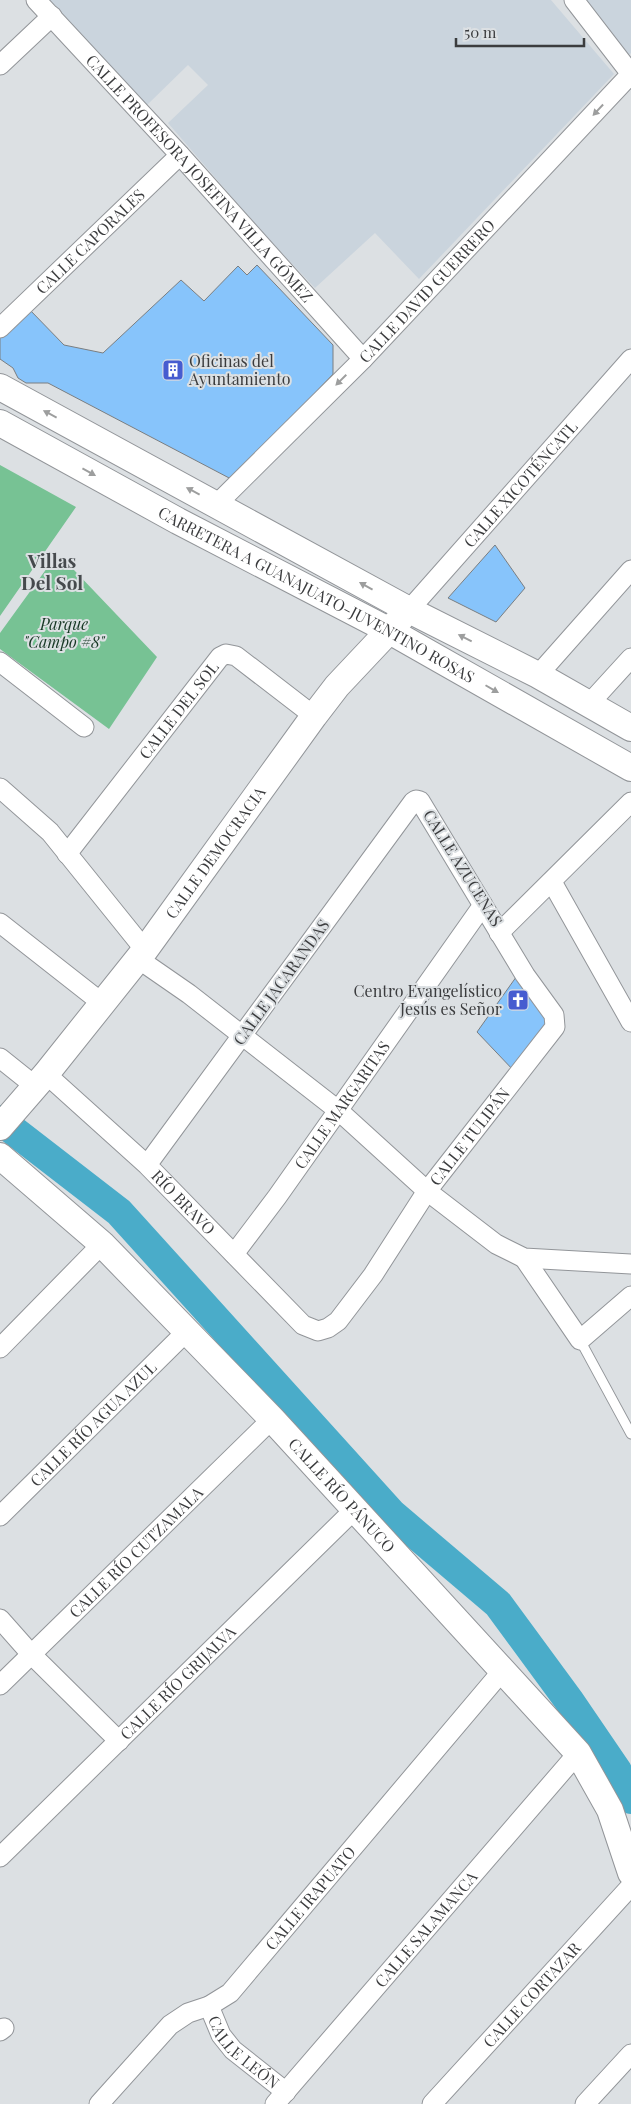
<svg xmlns="http://www.w3.org/2000/svg" width="631" height="2104" font-family="'Playfair Display',serif">
<rect width="100%" height="100%" fill="#dce0e3"/>
<path fill="#cad4dd" d="M 48,0 L 551,0 L 614,74 L 419,279 L 375,233 L 315,288 L 262,232 L 168,123 L 208,85 L 188,65 L 146,106 Z
M 582,0 L 631,0 L 631,53 L 629,55 Z"/>
<path fill="#77c294" d="M 0,465 L 76,507 L 0,616 Z
M 55,557 L 74,570 L 157,657 L 109,729 L 0,649 L 0,633 Z"/>
<g fill="none" stroke-linecap="round" stroke-linejoin="round">
<path stroke="#4aacc9" stroke-width="30" d="M 0,1120 L 119,1212 L 392,1514 L 498,1604 L 570,1702 L 617,1771 L 631,1799"/>
</g>
<path fill="#87c4fb" stroke="#7a7e81" d="M 257,265 L 333,345 L 333,374 L 233,480 L 48,383 L 26,383 L 18,378 L 13,368 L 0,359 L 0,337 L 29,309 L 64,345 L 103,353 L 181,280 L 204,301 L 238,266 L 247,275 Z
M 495,545 L 525,588 L 496,622 L 448,598 Z
M 519,973 L 552,1027 L 515,1072 L 477,1032 Z"/>
<g fill="none" stroke-linecap="round" stroke-linejoin="round">
<g stroke="#929599" stroke-width="11">
<path id="lane" d="M 580,1340 L 631,1434"/>
</g>
<g stroke="#929599" stroke-width="21">
<g id="street">
<path id="s1" d="M 36,0 L 180,155 L 363,359"/>
<path d="M 574,0 L 631,74"/>
<path d="M 0,65 L 52,16"/>
<path id="s2" d="M 0,328 L 180,155"/>
<path id="s3" d="M 217,504 L 363,359 L 631,74"/>
<path id="s4" d="M 409,610 L 631,359"/>
<path d="M 0,662 L 84,727"/>
<path d="M 538,675 L 631,570"/>
<path d="M 589,704 L 631,658"/>
<path d="M 0,788 L 50,832 L 145,950"/>
<path id="s5" d="M 67,854 L 220,657 L 226,654 L 236,656 L 314,716"/>
<path d="M 552,882 L 631,1022"/>
<path d="M 0,923 L 102,1003"/>
<path d="M 499,933 L 631,802"/>
<path d="M 137,958 L 189,994 L 339,1111 L 427,1191 L 496,1244 L 524,1258 L 631,1264"/>
<path d="M 0,1058 L 35,1086"/>
<path id="s6" d="M 46,1074 L 147,1165 L 303,1325 L 318,1331 L 328,1328 L 338,1321 L 373,1275 L 427,1191 L 555,1027 L 554,1015 L 525,975 L 420,801 L 416,800 L 413,802 L 147,1165"/>
<path id="s7" d="M 234,1254 L 277,1197 L 483,905"/>
<path d="M 524,1258 L 580,1340 L 631,1296"/>
<path d="M 0,1348 L 102,1244"/>
<path id="s8" d="M 0,1516 L 186,1332"/>
<path d="M 0,1619 L 31,1654 L 119,1741"/>
<path id="s9" d="M 0,1685 L 272,1419"/>
<path id="s10" d="M 0,1857 L 355,1509"/>
<path id="s11" d="M 209,2006 L 221,2035 L 233,2050 L 286,2092"/>
<path d="M 0,2031 L 4,2028"/>
<path id="s12" d="M 99,2104 L 170,2025 L 188,2013 L 209,2006 L 230,1993 L 503,1670"/>
<path id="s13" d="M 275,2104 L 578,1753"/>
<path id="s14" d="M 432,2104 L 631,1886"/>
<path d="M 585,2104 L 631,2054"/>
</g>
</g>
<g stroke="#929599" stroke-width="28">
<g id="secondary">
<path d="M 0,387 L 409,610 L 538,675 L 631,728"/>
<path id="s15" d="M 0,423 L 178,521 L 388,630 L 631,768"/>
<path id="s16" d="M 0,1127 L 46,1074 L 145,950 L 314,716 L 337,686 L 401,618"/>
<path id="s17" d="M 0,1156 L 102,1244 L 272,1419 L 578,1753 L 610,1810 L 631,1873"/>
</g>
</g>
<use href="#lane" stroke="#fff" stroke-width="9"/>
<use href="#street" stroke="#fff" stroke-width="19"/>
<use href="#secondary" stroke="#fff" stroke-width="26"/>
</g>
<defs><path id="oneway-solid" d="M-6-.8H1V-3.2L6.5 0L1 3.2V.8H-6Z" transform="scale(1.25)"/></defs>
<g fill="#9d9e9e">
<use href="#oneway-solid" transform="translate(598 110) rotate(133)"/>
<use href="#oneway-solid" transform="translate(341 380) rotate(135)"/>
<use href="#oneway-solid" transform="translate(50 414) rotate(-152)"/>
<use href="#oneway-solid" transform="translate(89 472) rotate(29)"/>
<use href="#oneway-solid" transform="translate(193 491) rotate(-152)"/>
<use href="#oneway-solid" transform="translate(366 586) rotate(-151)"/>
<use href="#oneway-solid" transform="translate(465 638) rotate(-153)"/>
<use href="#oneway-solid" transform="translate(492 689) rotate(30)"/>
</g>
<defs>
<g id="building-square" transform="scale(1.125)"><rect x="-9" y="-9" width="18" height="18" rx="4" fill="#465cd0" stroke="#dce0e3"/><path d="M-4-6H4V6H1V3H-1V6H-4ZM-2.5-4.3h1.7v1.8h-1.7ZM.8-4.3h1.7v1.8H.8ZM-2.5-1h1.7V.8h-1.7ZM.8-1h1.7V.8H.8Z" fill="#fff"/></g>
<g id="church-square" transform="scale(1.125)"><rect x="-9" y="-9" width="18" height="18" rx="4" fill="#465cd0" stroke="#dce0e3"/><path d="M-1.2-6h2.4v3.5h3.3v2.4h-3.3V6h-2.4V-.1h-3.3v-2.4h3.3Z" fill="#fff"/></g>
</defs>
<g fill-rule="evenodd">
<use href="#building-square" x="173" y="370"/>
<use href="#church-square" x="518" y="1000"/>
</g>
<g text-anchor="middle" stroke-width="4" stroke-linejoin="round" paint-order="stroke">
<g font-size="16" fill="#3b3c3e" stroke="#dce0e3">
<text dy="6" stroke="none"><textPath href="#s1" startOffset="242">CALLE PROFESORA JOSEFINA VILLA GÓMEZ</textPath></text>
<text dy="6" stroke="none"><textPath href="#s2" startOffset="125">CALLE CAPORALES</textPath></text>
<text dy="6" stroke="none"><textPath href="#s3" startOffset="299">CALLE DAVID GUERRERO</textPath></text>
<text dy="6" stroke="none"><textPath href="#s4" startOffset="168">CALLE XICOTÉNCATL</textPath></text>
<text dy="6" stroke="none"><textPath href="#s15" startOffset="360">CARRETERA A GUANAJUATO-JUVENTINO ROSAS</textPath></text>
<text dy="6" stroke="none"><textPath href="#s5" startOffset="182">CALLE DEL SOL</textPath></text>
<text dy="6" stroke="none"><textPath href="#s16" startOffset="349">CALLE DEMOCRACIA</textPath></text>
<text transform="translate(463 868) rotate(58)" y="6">CALLE AZUCENAS</text>
<text transform="translate(281 982) rotate(-54)" y="6">CALLE JACARANDAS</text>
<text dy="6" stroke="none"><textPath href="#s7" startOffset="184">CALLE MARGARITAS</textPath></text>
<text dy="6" stroke="none"><textPath href="#s6" startOffset="625">CALLE TULIPÁN</textPath></text>
<text dy="6" stroke="none"><textPath href="#s6" startOffset="188">RÍO BRAVO</textPath></text>
<text dy="6" stroke="none"><textPath href="#s8" startOffset="131">CALLE RÍO AGUA AZUL</textPath></text>
<text dy="6" stroke="none"><textPath href="#s17" startOffset="482">CALLE RÍO PÁNUCO</textPath></text>
<text dy="6" stroke="none"><textPath href="#s9" startOffset="190">CALLE RÍO CUTZAMALA</textPath></text>
<text dy="6" stroke="none"><textPath href="#s10" startOffset="249">CALLE RÍO GRIJALVA</textPath></text>
<text dy="6" stroke="none"><textPath href="#s12" startOffset="299">CALLE IRAPUATO</textPath></text>
<text dy="6" stroke="none"><textPath href="#s13" startOffset="231">CALLE SALAMANCA</textPath></text>
<text dy="6" stroke="none"><textPath href="#s14" startOffset="148">CALLE CORTAZAR</textPath></text>
<text dy="6" stroke="none"><textPath href="#s11" startOffset="59">CALLE LEÓN</textPath></text>
</g>
<g font-size="16" fill="#3b3c3e" stroke="#dce0e3" text-anchor="start">
<text x="189" y="367">Oficinas del<tspan x="189" dy="18">Ayuntamiento</tspan></text>
<text x="502" y="997" text-anchor="end">Centro Evangelístico<tspan x="502" dy="18">Jesús es Señor</tspan></text>
</g>
<g font-size="16" font-style="italic" fill="#163724" stroke="#dce0e3">
<text x="64" y="630">Parque<tspan x="64" dy="18">"Campo #8"</tspan></text>
</g>
<g font-size="19" font-weight="bold" fill="#464a4d" stroke="#dce0e3">
<text x="52" y="568">Villas<tspan x="52" dy="22">Del Sol</tspan></text>
</g>
</g>
<path d="M456 38v8h128v-8" fill="none" stroke="#3b3c3e" stroke-width="2.5"/>
<text x="464" y="38" font-size="15" fill="#3b3c3e" stroke="#dce0e3" stroke-width="4" paint-order="stroke">50 m</text>
</svg>
